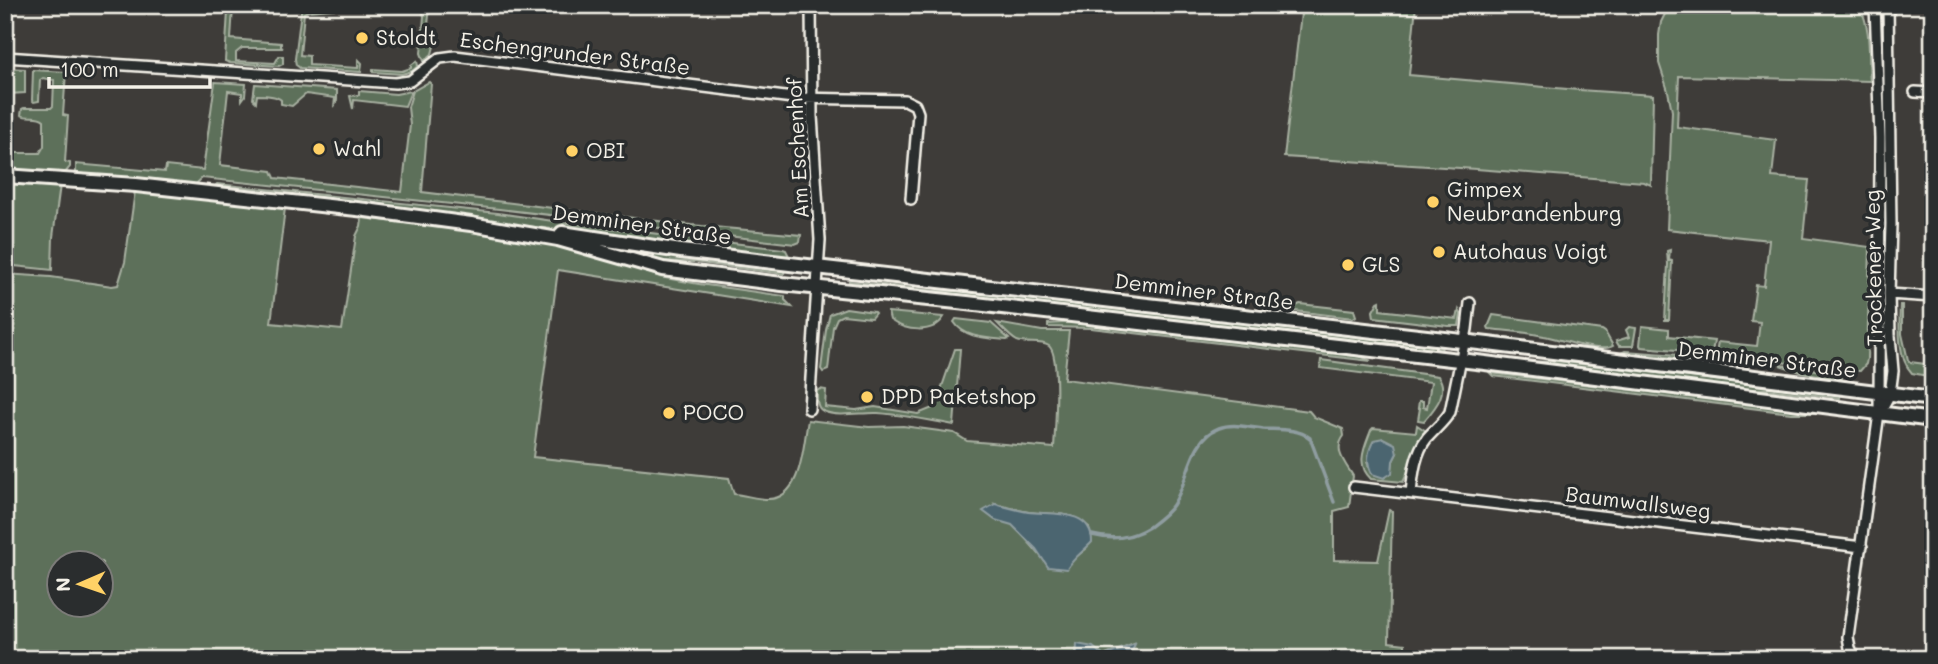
<svg xmlns="http://www.w3.org/2000/svg" width="1938" height="664" font-family="Mali,sans-serif">
<rect width="100%" height="100%" fill="#3e3c39"/>
<filter id="ink" filterUnits="userSpaceOnUse"><feTurbulence type="fractalNoise" baseFrequency=".0143" numOctaves="2"/><feDisplacementMap in="SourceGraphic" scale="14" xChannelSelector="R" yChannelSelector="G"/><feConvolveMatrix kernelMatrix="1 2 1 2 8 2 1 2 1" color-interpolation-filters="sRGB"/></filter>
<g filter="url(#ink)">
<path fill="#5d705a" stroke="#a8b0a1" stroke-width="2" fill-rule="evenodd" d="M 310,5 L 310,9 L 355,5 L 430,5 L 426,45 L 434,46 L 432,54 L 424,61 L 421,53 L 424,16 L 422,11 L 417,8 L 381,5 L 308,11 L 304,13 L 300,55 L 309,56 L 309,65 L 358,68 L 358,59 L 362,63 L 361,72 L 300,68 L 296,65 L 295,59 L 301,11 L 305,6 Z
M 1302,5 L 1416,5 L 1409,75 L 1579,90 L 1653,95 L 1651,185 L 1644,182 L 1476,169 L 1284,157 Z
M 1731,5 L 1859,7 C 1872,26 1868,58 1870,81 L 1679,76 L 1677,127 L 1776,140 L 1772,177 L 1809,180 L 1803,238 L 1870,247 L 1867,359 L 1866,364 L 1860,371 L 1843,370 L 1716,354 L 1718,342 L 1757,346 L 1760,322 L 1751,321 L 1756,285 L 1764,286 L 1769,240 L 1667,229 L 1672,111 L 1668,91 L 1659,63 L 1659,35 L 1661,22 L 1665,14 L 1672,9 L 1711,9 Z
M 233,7 L 231,39 L 281,43 L 281,47 L 283,48 L 242,48 L 236,53 L 236,61 L 275,63 L 279,56 L 283,56 L 283,64 L 279,66 L 230,63 L 225,61 L 228,11 Z
M 417,61 L 418,66 L 412,71 L 402,74 L 373,72 L 373,69 L 402,71 L 411,68 L 411,65 Z
M 5,68 L 25,69 L 25,93 L 9,94 L 10,76 L 5,75 Z
M 33,70 L 66,72 L 63,115 L 68,116 L 65,162 L 70,163 L 70,167 L 65,173 L 5,169 L 5,153 L 40,153 L 44,146 L 44,120 C 38,114 28,119 21,115 L 22,109 L 24,108 L 51,108 L 53,106 L 54,80 L 43,78 L 40,80 L 39,101 L 34,102 L 32,100 Z
M 215,82 L 246,84 L 245,96 L 242,100 L 242,93 L 228,91 L 220,165 L 272,171 L 275,178 L 402,192 L 410,125 L 408,107 L 413,91 L 429,82 L 431,84 L 422,192 L 691,225 L 801,235 L 800,242 L 795,244 L 499,209 L 202,178 L 195,185 L 78,174 L 76,172 L 76,164 L 165,172 L 166,166 L 203,170 Z
M 255,84 L 337,90 L 337,100 L 334,107 L 335,98 L 306,94 L 292,106 L 281,104 L 281,100 C 276,95 264,95 257,95 L 256,102 L 253,99 Z
M 359,91 L 396,94 L 411,91 L 405,106 L 354,100 L 353,109 L 350,96 L 359,95 Z
M 5,183 L 60,185 L 53,237 L 52,270 L 5,265 Z
M 217,184 L 498,213 L 560,222 L 783,249 L 786,250 L 789,256 L 776,256 L 213,188 Z
M 135,191 L 285,208 L 271,323 L 342,330 L 356,236 L 361,226 L 362,218 L 533,238 L 593,252 L 660,277 L 699,284 L 785,296 L 785,300 L 792,307 L 558,270 L 533,457 L 729,478 L 734,494 C 745,495 757,499 768,499 C 802,499 803,446 808,420 L 869,427 L 903,426 L 954,433 L 967,441 L 1054,448 C 1055,430 1061,356 1049,346 C 1040,340 1027,345 1017,341 C 1010,337 1003,329 997,323 L 1042,331 L 1069,331 L 1064,379 L 1309,411 L 1314,417 L 1343,429 L 1344,436 C 1333,450 1345,463 1353,476 L 1349,507 L 1334,511 L 1334,560 L 1378,561 L 1389,510 L 1392,511 L 1389,642 L 1405,644 L 1405,659 L 1129,659 L 1134,644 L 1103,656 L 1077,645 L 1076,659 L 5,659 L 5,274 L 51,277 L 112,286 L 118,285 L 125,262 ZM 995,504 C 1007,507 1018,510 1029,512 C 1053,515 1070,510 1089,527 L 1086,549 L 1073,559 L 1049,567 C 1033,544 1012,526 995,504 ZM 60,562 L 102,562 L 102,604 L 60,604 Z
M 1670,250 L 1669,260 L 1672,261 L 1669,320 L 1665,320 L 1668,264 L 1667,251 Z
M 655,253 L 785,269 L 784,274 L 693,262 L 654,261 L 651,256 Z
M 849,281 L 937,291 L 969,291 L 1442,347 L 1441,350 L 1389,343 L 1355,343 L 968,296 L 923,294 L 849,286 Z
M 1380,301 L 1380,310 L 1457,319 L 1459,310 L 1461,314 L 1459,326 L 1448,326 L 1374,317 L 1373,311 L 1378,302 Z
M 1300,304 L 1354,310 L 1356,316 L 1353,318 L 1295,311 L 1294,307 Z
M 1900,305 L 1902,305 L 1902,334 L 1908,360 L 1910,362 L 1933,365 L 1933,377 L 1912,373 C 1897,357 1899,326 1900,305 Z
M 846,308 L 874,312 L 875,313 L 871,318 L 843,315 L 837,318 L 833,327 L 828,370 L 823,372 L 821,369 L 826,330 L 830,314 Z
M 888,312 L 944,317 C 933,335 905,331 890,320 Z
M 1493,315 L 1602,330 L 1605,332 L 1613,346 C 1600,354 1561,339 1544,336 C 1526,332 1508,331 1489,329 L 1488,327 Z
M 956,319 L 991,323 L 1009,339 L 1007,340 C 989,338 965,339 954,322 Z
M 1076,322 L 1343,354 L 1362,357 L 1371,361 L 1091,328 L 1048,327 L 1048,324 Z
M 1642,326 L 1669,329 L 1669,336 L 1714,341 L 1712,353 L 1641,347 L 1640,345 Z
M 1629,327 L 1636,328 L 1633,346 L 1619,346 L 1616,341 L 1629,337 L 1626,330 Z
M 955,349 L 960,349 L 954,425 C 929,420 904,415 878,413 C 863,412 837,418 823,411 C 816,407 817,399 817,391 L 820,389 L 826,390 L 825,407 L 856,410 L 875,407 L 918,414 L 935,407 Z
M 1625,351 L 1732,359 L 1721,363 L 1623,352 Z
M 1490,357 L 1535,362 L 1557,361 L 1840,395 L 1840,398 L 1765,389 L 1738,389 L 1490,360 Z
M 1321,360 L 1438,376 C 1450,392 1434,409 1424,421 L 1418,420 L 1420,408 L 1418,408 L 1419,401 L 1423,401 L 1423,407 L 1427,408 L 1431,382 L 1320,368 Z
M 1780,365 L 1838,373 L 1841,375 L 1842,378 L 1840,379 L 1801,372 Z
M 1490,373 L 1827,413 L 1791,413 L 1493,376 Z
M 1417,425 L 1426,431 C 1411,448 1413,465 1403,482 L 1371,479 C 1355,464 1365,447 1371,430 L 1373,428 L 1416,432 ZM 1397,453 L 1393,461 L 1392,470 L 1369,467 L 1367,462 Z"/>
<path fill="#4b6570" stroke="#8f9da0" stroke-width="2" d="M 1383,438 L 1395,444 L 1397,453 L 1393,461 L 1392,473 L 1384,478 L 1372,474 C 1366,462 1367,452 1374,440 Z
M 995,504 C 1006,507 1017,510 1028,512 C 1051,515 1092,508 1092,542 C 1083,552 1074,557 1067,569 L 1048,567 L 1036,549 L 1012,525 L 995,520 L 983,511 Z
M 1077,644 L 1093,647 L 1104,656 L 1135,644 L 1129,659 L 1076,659 Z"/>
<g fill="none" stroke-linecap="round" stroke-linejoin="round">
<path stroke="#8f9da0" stroke-width="3.5" d="M 1092,535 C 1112,540 1130,539 1149,527 C 1157,521 1167,514 1173,505 C 1189,482 1189,439 1219,428 C 1232,423 1249,427 1263,429 C 1278,430 1297,428 1310,438 L 1334,502"/>
<g stroke="#f4f1e8" stroke-width="14">
<path id="street" d="M 5,57 L 395,83 L 410,81 L 440,58 L 455,56 L 793,98 L 905,100 L 915,105 L 918,113 L 911,199
M 1915,92 L 1933,93
M 1889,294 L 1933,297
M 809,409 L 820,240 L 812,116 L 811,5
M 1880,412 L 1890,394 L 1893,371 L 1890,336 L 1889,294 L 1891,224 L 1888,5
M 1354,487 L 1862,547
M 1411,493 C 1413,474 1415,453 1427,438 C 1435,429 1444,422 1450,412 L 1467,329 L 1470,303
M 1854,656 L 1850,648 L 1848,637 L 1879,413 L 1880,138 L 1875,5"/>
</g>
<g stroke="#f4f1e8" stroke-width="18">
<path id="secondary" d="M 5,176 L 136,185 L 366,210 L 471,224 L 558,239 L 663,269 L 782,284 L 967,303 L 1485,363 L 1933,420
M 562,233 L 681,251 L 790,264 L 1488,344 L 1933,399"/>
</g>
<use href="#street" stroke="#2a2d2e" stroke-width="9"/>
<use href="#secondary" stroke="#2a2d2e" stroke-width="12"/>
</g>
</g>
<g fill="#ffd166" stroke="#2a2d2e" stroke-width="2.5">
<circle cx="362" cy="38" r="7"/>
<circle cx="319" cy="149" r="7"/>
<circle cx="572" cy="151" r="7"/>
<circle cx="1433" cy="202" r="7"/>
<circle cx="1439" cy="252" r="7"/>
<circle cx="1348" cy="265" r="7"/>
<circle cx="867" cy="397" r="7"/>
<circle cx="669" cy="413" r="7"/>
</g>
<g text-anchor="middle" stroke-width="7" stroke-linejoin="round" paint-order="stroke">
<g font-size="21" fill="#f4f1e8" stroke="#2a2d2e" text-anchor="start">
<text x="376" y="45">Stoldt</text>
<text x="333" y="156">Wahl</text>
<text x="586" y="158">OBI</text>
<text x="1447" y="197">Gimpex<tspan x="1447" dy="24">Neubrandenburg</tspan></text>
<text x="1453" y="259">Autohaus Voigt</text>
<text x="1362" y="272">GLS</text>
<text x="881" y="404">DPD Paketshop</text>
<text x="683" y="420">POCO</text>
</g>
<g font-size="21" fill="#f4f1e8" stroke="#2a2d2e">
<text transform="translate(575 54) rotate(7)" y="7">Eschengrunder Straße</text>
<text transform="translate(798 148) rotate(-93)" y="7">Am Eschenhof</text>
<text transform="translate(642 225) rotate(8)" y="7">Demminer Straße</text>
<text transform="translate(1874 268) rotate(-91)" y="7">Trockener Weg</text>
<text transform="translate(1204 292) rotate(7)" y="7">Demminer Straße</text>
<text transform="translate(1767 360) rotate(7)" y="7">Demminer Straße</text>
<text transform="translate(1638 503) rotate(7)" y="7">Baumwallsweg</text>
</g>
</g>
<rect width="1938" height="664" fill="none" stroke="#2a2d2e" stroke-width="28"/>
<rect x="14" y="14" width="1910" height="636" fill="none" stroke="#f4f1e8" stroke-width="2.5" filter="url(#ink)"/>
<g transform="translate(80 584) rotate(268)"><circle r="33" fill="#2a2d2e" stroke="#7b7b78" stroke-width="2"/>
<path d="M0-5L12 26L0 18L-12 26Z" fill="#ffd166"/>
<text y="-10" font-size="19" font-weight="bold" text-anchor="middle" fill="#f4f1e8">N</text>
</g>
<path d="M49 77v10h161v-10" fill="none" stroke="#f4f1e8" stroke-width="3.5"/>
<text x="60" y="77" font-size="21" fill="#f4f1e8" stroke="#2a2d2e" stroke-width="5" paint-order="stroke">100 m</text>
</svg>
